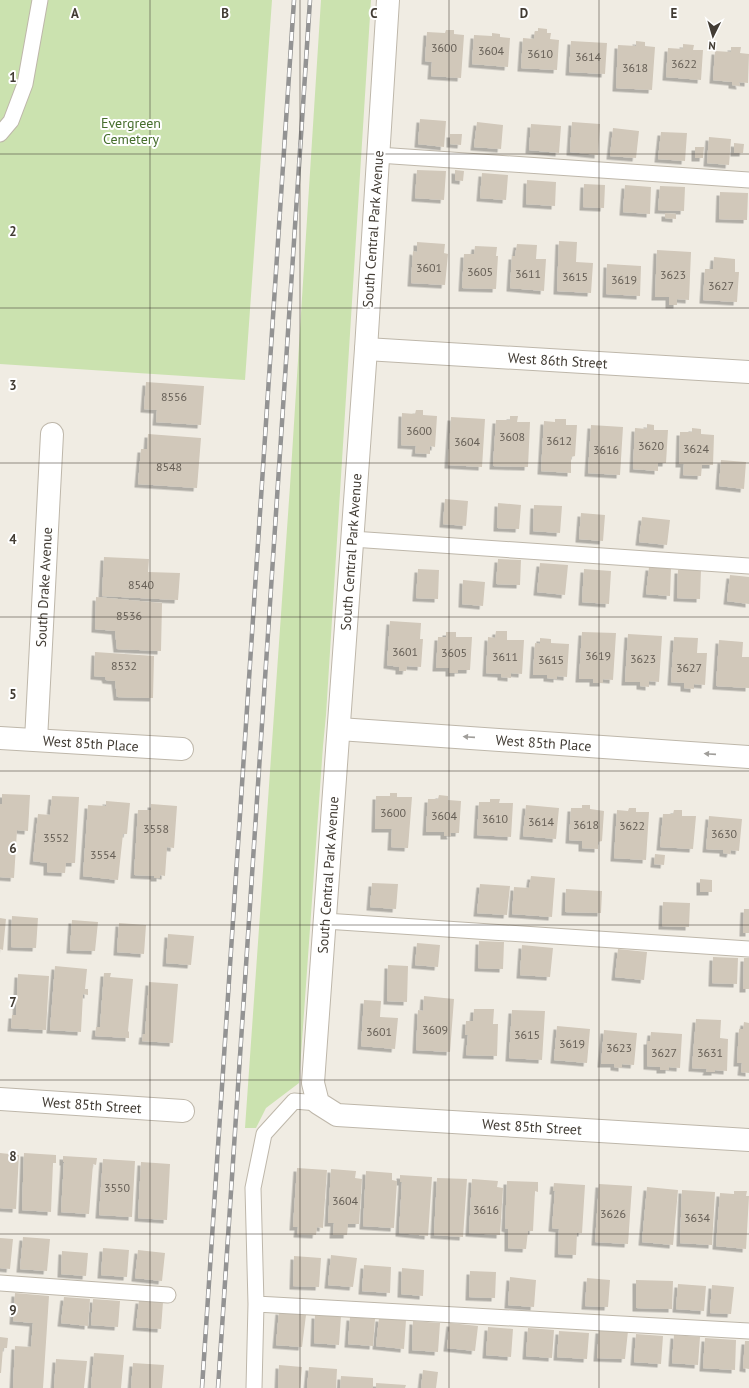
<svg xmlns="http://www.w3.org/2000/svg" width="749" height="1388" font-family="'PT Sans',sans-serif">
<defs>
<filter id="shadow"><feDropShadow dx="-3.5" dy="3.5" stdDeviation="0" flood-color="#0004"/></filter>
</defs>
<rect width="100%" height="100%" fill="#f0ece3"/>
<path fill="#cbe2af" d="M 0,0 L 272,0 L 245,380 L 0,364 Z
M 321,0 L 371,0 L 326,715 L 323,746 L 299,1083 L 266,1108 L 256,1128 L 245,1128 L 290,486 Z"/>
<path fill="#d1c8ba" filter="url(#shadow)" d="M 538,28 L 547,29 L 547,33 L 551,33 L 550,39 L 559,40 L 557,70 L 521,68 L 523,38 L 534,39 L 535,31 L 538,31 Z
M 446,30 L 454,30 L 454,34 L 464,35 L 461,78 L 431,76 L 432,62 L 425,61 L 427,32 L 445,33 Z
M 492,33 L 500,34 L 500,37 L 510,38 L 508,67 L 472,64 L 474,35 L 492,36 Z
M 571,41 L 607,43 L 605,74 L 569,72 Z
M 636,41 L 645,42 L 645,46 L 655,47 L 652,90 L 616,88 L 618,45 L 636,46 Z
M 683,44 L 694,45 L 693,50 L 703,50 L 701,80 L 666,77 L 668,48 L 683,49 Z
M 731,47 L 741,47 L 740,53 L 749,54 L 748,83 L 739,82 L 740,86 L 732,85 L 732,82 L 713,80 L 715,51 L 731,52 Z
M 420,119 L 446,121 L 444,147 L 418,144 Z
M 477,122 L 503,125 L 501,149 L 474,147 Z
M 572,122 L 600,124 L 598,155 L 570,152 Z
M 531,124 L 561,126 L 559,153 L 529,150 Z
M 613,128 L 639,131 L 636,158 L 610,156 Z
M 661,132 L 687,133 L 685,161 L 658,159 Z
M 450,134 L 462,134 L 461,145 L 450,144 Z
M 709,137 L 731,139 L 729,165 L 707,163 Z
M 734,143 L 744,144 L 743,153 L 734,153 Z
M 695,147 L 704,147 L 703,158 L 695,158 Z
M 417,170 L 446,171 L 444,200 L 415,198 Z
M 455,170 L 464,171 L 463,181 L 455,180 Z
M 482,173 L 508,175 L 506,200 L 480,198 Z
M 527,180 L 556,182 L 555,206 L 526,204 Z
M 584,184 L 605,185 L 604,208 L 583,207 Z
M 625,185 L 651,187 L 650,214 L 623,212 Z
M 660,186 L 685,187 L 684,211 L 658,210 Z
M 720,192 L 748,193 L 747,220 L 719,219 Z
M 665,213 L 676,214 L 676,219 L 665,218 Z
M 559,241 L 577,242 L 576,262 L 593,263 L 591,293 L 557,291 Z
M 417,242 L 445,244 L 444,253 L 448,254 L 445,285 L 411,283 L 413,251 L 417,252 Z
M 517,244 L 537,245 L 536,259 L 546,259 L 544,291 L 510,288 L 512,256 L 515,256 Z
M 475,246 L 497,247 L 496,256 L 498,256 L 496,289 L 462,288 L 464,254 L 474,254 Z
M 657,250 L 691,252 L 689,300 L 677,299 L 677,305 L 669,305 L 669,297 L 655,297 Z
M 714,257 L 735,259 L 735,272 L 739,272 L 737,302 L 703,300 L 705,269 L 713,269 Z
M 607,264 L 641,266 L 640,296 L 606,294 Z
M 146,382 L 204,386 L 201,425 L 156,422 L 157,410 L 144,409 Z
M 416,410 L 423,410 L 423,415 L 437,416 L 435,447 L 430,446 L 430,454 L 415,453 L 416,446 L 401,445 L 402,413 L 415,414 Z
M 510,416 L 518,416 L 517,422 L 530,422 L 528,467 L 493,466 L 496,420 L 510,420 Z
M 451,417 L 485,419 L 482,467 L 448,465 Z
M 555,419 L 566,419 L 566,425 L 577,425 L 575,456 L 571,457 L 571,473 L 541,471 L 544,421 L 555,422 Z
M 647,424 L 654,425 L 654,430 L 668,430 L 666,463 L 658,463 L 658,471 L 633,469 L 635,428 L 647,429 Z
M 591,425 L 623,427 L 620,475 L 588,473 Z
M 692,428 L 701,429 L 701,434 L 714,435 L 713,465 L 702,465 L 701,476 L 683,475 L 684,464 L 679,464 L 680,432 L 692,432 Z
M 148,434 L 201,438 L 197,488 L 138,484 L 141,449 L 147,449 Z
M 721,460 L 746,462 L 744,489 L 719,486 Z
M 445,499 L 468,501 L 466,526 L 443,524 Z
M 498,503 L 521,505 L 519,529 L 497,528 Z
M 534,505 L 562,506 L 560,533 L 533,531 Z
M 581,513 L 605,515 L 603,541 L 579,539 Z
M 642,517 L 670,520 L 667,545 L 639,542 Z
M 104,557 L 149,559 L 148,572 L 180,573 L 178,600 L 102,596 Z
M 498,559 L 521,560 L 520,585 L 496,584 Z
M 540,563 L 568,565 L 565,595 L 537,592 Z
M 649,567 L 671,568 L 670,596 L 646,594 Z
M 418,569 L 439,570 L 438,599 L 416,598 Z
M 584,569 L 611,571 L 609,604 L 582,602 Z
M 678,570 L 701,570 L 700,599 L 677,598 Z
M 730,575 L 749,577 L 749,604 L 727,601 Z
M 463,580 L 485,582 L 483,606 L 462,604 Z
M 96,597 L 162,603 L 161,651 L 117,649 L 115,631 L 95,629 Z
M 390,621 L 421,623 L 420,639 L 423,639 L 421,667 L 407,666 L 406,671 L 399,671 L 399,667 L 387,665 Z
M 496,631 L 507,631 L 507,640 L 524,640 L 522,674 L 511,673 L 511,678 L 501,677 L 501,674 L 486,673 L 488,637 L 495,638 Z
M 446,632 L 456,632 L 456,637 L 472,637 L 470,670 L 458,670 L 458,673 L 449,673 L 449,668 L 436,668 L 438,637 L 446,637 Z
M 582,632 L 616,633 L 613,680 L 603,679 L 603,683 L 593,683 L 593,679 L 579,679 Z
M 628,634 L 662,636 L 659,682 L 649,681 L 649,687 L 640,686 L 640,682 L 625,682 Z
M 674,637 L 698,638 L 697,653 L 707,653 L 705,685 L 694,684 L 694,689 L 684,688 L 684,683 L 671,682 Z
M 540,638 L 551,639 L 551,643 L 569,644 L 567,677 L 557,676 L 557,679 L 547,678 L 547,675 L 533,675 L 535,643 L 540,644 Z
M 719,640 L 743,642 L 742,657 L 749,657 L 749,688 L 716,686 Z
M 95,652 L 154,656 L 153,698 L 117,697 L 115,681 L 106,680 L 105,677 L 94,676 Z
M 390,793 L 397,793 L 397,797 L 412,797 L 408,848 L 391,847 L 392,829 L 375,829 L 376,796 L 390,796 Z
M 2,794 L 30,795 L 28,831 L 17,830 L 14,878 L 0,877 L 0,804 L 2,804 Z
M 439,795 L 448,796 L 448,800 L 461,801 L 459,833 L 450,833 L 451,836 L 444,836 L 444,832 L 426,832 L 428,799 L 438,799 Z
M 52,796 L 79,797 L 75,863 L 66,863 L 65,873 L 47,872 L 47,863 L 33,861 L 38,814 L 50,815 Z
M 490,799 L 500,799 L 499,803 L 513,803 L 511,837 L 477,835 L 479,802 L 490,802 Z
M 106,801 L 130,803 L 127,834 L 123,834 L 118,880 L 83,876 L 88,805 L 106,806 Z
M 151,804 L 177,806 L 174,848 L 167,847 L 165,876 L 160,875 L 160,878 L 154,878 L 154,876 L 134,875 L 138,810 L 151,810 Z
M 526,805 L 559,808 L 556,839 L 523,836 Z
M 582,805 L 590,805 L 590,809 L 604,811 L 602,841 L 598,842 L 598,849 L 582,848 L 582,841 L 569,840 L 571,808 L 582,808 Z
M 629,808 L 636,808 L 636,812 L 649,812 L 646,860 L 614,858 L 617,810 L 628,811 Z
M 674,810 L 682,810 L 682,816 L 696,816 L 693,849 L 660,847 L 663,814 L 673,814 Z
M 709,816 L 742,819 L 739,851 L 731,850 L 730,854 L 723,853 L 723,850 L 706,849 Z
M 655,854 L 665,855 L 664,865 L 654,864 Z
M 531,876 L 555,878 L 552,917 L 512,914 L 514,887 L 529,888 Z
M 700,879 L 712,880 L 712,892 L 700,892 Z
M 372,883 L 398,884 L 396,909 L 370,907 Z
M 480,884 L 510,886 L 507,915 L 477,913 Z
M 566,889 L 602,891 L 601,913 L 565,912 Z
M 663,902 L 690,903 L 689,927 L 662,926 Z
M 744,909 L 749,909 L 749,933 L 743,933 Z
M 12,916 L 38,918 L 36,948 L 11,947 Z
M 0,918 L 6,919 L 3,950 L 0,949 Z
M 72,920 L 98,922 L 95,951 L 70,950 Z
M 119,923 L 146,925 L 144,954 L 117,952 Z
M 168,934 L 194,936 L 191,965 L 166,963 Z
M 479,941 L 504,942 L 503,969 L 478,968 Z
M 417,943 L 440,945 L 438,967 L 415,965 Z
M 522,945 L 553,948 L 550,977 L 520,975 Z
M 618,949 L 647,952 L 644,980 L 615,977 Z
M 713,957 L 738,958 L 737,984 L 712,983 Z
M 744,958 L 749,958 L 749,989 L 743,989 Z
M 388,965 L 408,966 L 407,1002 L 387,1001 Z
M 55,966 L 87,969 L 85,989 L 88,989 L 88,995 L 83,994 L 81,1032 L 50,1030 Z
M 104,973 L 111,973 L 110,977 L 133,979 L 128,1031 L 129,1032 L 129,1038 L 95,1036 L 96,1027 L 100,1027 Z
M 18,974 L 49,976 L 46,1030 L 11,1028 L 12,1015 L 16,1015 Z
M 149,982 L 178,984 L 173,1043 L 142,1041 L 143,1034 L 145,1034 Z
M 424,996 L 454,999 L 450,1052 L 416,1050 L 418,1010 L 423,1011 Z
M 364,1000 L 381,1001 L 380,1017 L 398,1018 L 395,1049 L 361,1046 Z
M 474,1009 L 494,1009 L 493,1024 L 498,1024 L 497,1056 L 466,1055 L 468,1035 L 465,1035 L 466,1021 L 473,1021 Z
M 512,1010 L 545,1011 L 542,1060 L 509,1058 Z
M 696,1019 L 721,1020 L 720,1038 L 728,1039 L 727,1071 L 715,1070 L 715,1072 L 706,1072 L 707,1069 L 692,1068 Z
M 744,1022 L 749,1023 L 749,1073 L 741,1072 L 742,1063 L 737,1063 L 739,1029 L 743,1029 Z
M 557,1026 L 590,1029 L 587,1063 L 554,1060 Z
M 604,1030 L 637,1033 L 634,1065 L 622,1064 L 622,1068 L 614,1067 L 614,1064 L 601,1064 Z
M 651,1032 L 682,1034 L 680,1068 L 669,1067 L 669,1070 L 660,1070 L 660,1067 L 647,1066 L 647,1041 L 650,1041 Z
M 0,1153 L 19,1155 L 16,1209 L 0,1208 Z
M 24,1153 L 56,1155 L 56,1163 L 53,1163 L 51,1212 L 22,1210 Z
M 63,1156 L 97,1158 L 96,1165 L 93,1164 L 89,1214 L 61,1212 L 64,1162 L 63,1162 Z
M 103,1159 L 135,1161 L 132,1217 L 99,1215 Z
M 141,1162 L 170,1164 L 167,1220 L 138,1218 Z
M 297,1168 L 327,1170 L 323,1228 L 317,1227 L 316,1235 L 297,1234 L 298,1227 L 293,1227 Z
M 331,1169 L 356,1171 L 355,1178 L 362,1179 L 359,1224 L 348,1224 L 347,1235 L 333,1235 L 334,1223 L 328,1223 Z
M 366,1171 L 392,1173 L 392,1180 L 397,1181 L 394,1228 L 363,1226 Z
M 400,1175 L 432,1177 L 428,1236 L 399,1233 L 402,1182 L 400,1182 Z
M 437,1178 L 467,1179 L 463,1237 L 434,1235 Z
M 472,1179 L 498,1181 L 497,1187 L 503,1188 L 500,1235 L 469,1233 Z
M 507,1181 L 538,1182 L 538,1192 L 535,1191 L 533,1231 L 528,1231 L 526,1249 L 508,1248 L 508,1229 L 505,1228 Z
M 554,1183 L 585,1185 L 582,1233 L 577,1233 L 576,1255 L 558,1254 L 559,1229 L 552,1228 L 555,1191 L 553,1191 Z
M 599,1184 L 632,1186 L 628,1244 L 595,1242 Z
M 647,1187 L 678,1190 L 673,1245 L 642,1242 Z
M 682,1190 L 715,1192 L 712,1245 L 680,1243 Z
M 734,1191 L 747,1191 L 746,1196 L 749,1196 L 746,1249 L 716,1246 L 720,1193 L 734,1194 Z
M 23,1237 L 50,1239 L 47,1271 L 20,1269 Z
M 0,1238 L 13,1239 L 10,1269 L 0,1268 Z
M 103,1248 L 129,1250 L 127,1277 L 101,1275 Z
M 138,1250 L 165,1253 L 162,1281 L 135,1278 Z
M 62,1251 L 88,1253 L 86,1276 L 61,1274 Z
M 331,1255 L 357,1258 L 353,1287 L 328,1285 Z
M 294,1256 L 321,1258 L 319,1287 L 293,1286 Z
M 364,1265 L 391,1267 L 390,1293 L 362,1291 Z
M 402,1268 L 424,1270 L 423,1296 L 401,1294 Z
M 470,1271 L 496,1272 L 495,1298 L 469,1297 Z
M 510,1277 L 536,1280 L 534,1307 L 508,1305 Z
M 587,1278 L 610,1280 L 608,1307 L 585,1306 Z
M 636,1280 L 673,1281 L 672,1309 L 636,1308 Z
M 678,1284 L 706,1286 L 704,1311 L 676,1309 Z
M 712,1285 L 734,1287 L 731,1314 L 710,1313 Z
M 15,1293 L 49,1296 L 43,1388 L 13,1388 L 15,1346 L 31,1347 L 33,1323 L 13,1321 Z
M 64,1297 L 90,1299 L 88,1326 L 61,1323 Z
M 93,1299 L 120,1301 L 118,1327 L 91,1325 Z
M 139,1300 L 163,1302 L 161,1329 L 136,1327 Z
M 279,1311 L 306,1315 L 302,1347 L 276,1345 Z
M 315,1315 L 341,1316 L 339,1345 L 314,1343 Z
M 350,1317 L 375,1319 L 373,1346 L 348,1344 Z
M 379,1318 L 406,1320 L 404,1349 L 376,1346 Z
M 413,1321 L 440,1323 L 438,1352 L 412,1350 Z
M 450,1323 L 478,1326 L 475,1351 L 447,1348 Z
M 488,1327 L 513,1329 L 511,1357 L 486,1355 Z
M 528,1328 L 554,1330 L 552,1358 L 526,1356 Z
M 599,1330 L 628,1331 L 625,1359 L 597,1358 Z
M 559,1331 L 589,1333 L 587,1359 L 557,1357 Z
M 636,1334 L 663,1336 L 661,1364 L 634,1362 Z
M 674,1335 L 700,1337 L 698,1365 L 672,1363 Z
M 0,1337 L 8,1338 L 7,1348 L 3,1348 L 1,1373 L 0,1373 Z
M 705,1338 L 736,1340 L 735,1370 L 703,1368 Z
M 745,1341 L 749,1341 L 749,1369 L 743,1368 Z
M 94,1353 L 124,1355 L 121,1388 L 91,1388 Z
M 56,1359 L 87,1361 L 84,1388 L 54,1388 Z
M 133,1363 L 164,1365 L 162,1388 L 131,1388 Z
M 279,1365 L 302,1367 L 300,1388 L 278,1388 Z
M 309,1367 L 337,1369 L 336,1388 L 307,1388 Z
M 423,1370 L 438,1372 L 436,1388 L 421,1388 Z
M 341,1376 L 373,1378 L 373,1388 L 340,1388 Z
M 376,1383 L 406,1385 L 405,1388 L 376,1388 Z"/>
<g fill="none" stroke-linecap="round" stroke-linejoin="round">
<g stroke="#beb7aa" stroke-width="17">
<path id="lane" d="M 0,134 L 11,121 L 25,84 L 40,0
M 378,155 L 749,180
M 352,539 L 749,566
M 325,921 L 749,949
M 0,1283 L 168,1295
M 256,1304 L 749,1331
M 254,1388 L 256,1304 L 253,1188 L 264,1134 L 294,1101 L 318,1103"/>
</g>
<g stroke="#beb7aa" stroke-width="24">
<g id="street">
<path id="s1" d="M 388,0 L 366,349 L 313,1083 L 318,1103 L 337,1115 L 749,1140"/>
<path id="s2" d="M 366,349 L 749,372"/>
<path id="s3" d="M 339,729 L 749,757"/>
<path id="s4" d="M 0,738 L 182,749"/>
<path id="s5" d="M 36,740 L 52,434"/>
<path id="s6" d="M 0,1099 L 183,1111"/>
</g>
</g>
<use href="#lane" stroke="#fff" stroke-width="15"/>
<use href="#street" stroke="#fff" stroke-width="22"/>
<g stroke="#939393" stroke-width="4.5">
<path id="rail" d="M 202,1388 L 294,0
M 218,1388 L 310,0"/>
</g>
<use href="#rail" stroke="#fff" stroke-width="3" stroke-dasharray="9" stroke-linecap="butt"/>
</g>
<defs><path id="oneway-solid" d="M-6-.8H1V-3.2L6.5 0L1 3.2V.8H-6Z"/></defs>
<g fill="#a09e9a">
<use href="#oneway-solid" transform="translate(469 737) rotate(-176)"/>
<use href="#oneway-solid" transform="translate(710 754) rotate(-176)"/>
</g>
<path fill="none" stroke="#423c34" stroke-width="1" stroke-opacity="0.55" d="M 150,0 L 150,1388M 300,0 L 300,1388M 449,0 L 449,1388M 599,0 L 599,1388M 0,154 L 749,154M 0,308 L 749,308M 0,463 L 749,463M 0,617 L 749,617M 0,771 L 749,771M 0,925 L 749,925M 0,1080 L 749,1080M 0,1234 L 749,1234"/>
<g text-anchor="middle" stroke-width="4" stroke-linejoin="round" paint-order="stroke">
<g font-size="12" fill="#665f56">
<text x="444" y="52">3600</text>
<text x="491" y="55">3604</text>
<text x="540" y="58">3610</text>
<text x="588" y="61">3614</text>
<text x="684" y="68">3622</text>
<text x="635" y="72">3618</text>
<text x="429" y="272">3601</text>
<text x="480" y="276">3605</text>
<text x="528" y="278">3611</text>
<text x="673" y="279">3623</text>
<text x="575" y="281">3615</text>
<text x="624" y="284">3619</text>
<text x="721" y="290">3627</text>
<text x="174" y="401">8556</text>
<text x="419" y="435">3600</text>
<text x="512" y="441">3608</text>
<text x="559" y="445">3612</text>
<text x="467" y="446">3604</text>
<text x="651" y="450">3620</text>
<text x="696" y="453">3624</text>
<text x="606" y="454">3616</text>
<text x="169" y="471">8548</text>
<text x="141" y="589">8540</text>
<text x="129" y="620">8536</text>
<text x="405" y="656">3601</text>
<text x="454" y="657">3605</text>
<text x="598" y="660">3619</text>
<text x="505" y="661">3611</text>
<text x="643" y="663">3623</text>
<text x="551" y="664">3615</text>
<text x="124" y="670">8532</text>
<text x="689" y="672">3627</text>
<text x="393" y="817">3600</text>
<text x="444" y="820">3604</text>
<text x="495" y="823">3610</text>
<text x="541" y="826">3614</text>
<text x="586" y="829">3618</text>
<text x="632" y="830">3622</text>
<text x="156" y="833">3558</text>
<text x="724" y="838">3630</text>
<text x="56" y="842">3552</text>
<text x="103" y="859">3554</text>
<text x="435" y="1034">3609</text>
<text x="379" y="1036">3601</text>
<text x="527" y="1039">3615</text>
<text x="572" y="1048">3619</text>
<text x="619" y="1052">3623</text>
<text x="664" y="1057">3627</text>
<text x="710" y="1057">3631</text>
<text x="117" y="1192">3550</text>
<text x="345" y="1205">3604</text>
<text x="486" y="1214">3616</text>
<text x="613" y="1218">3626</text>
<text x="697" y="1222">3634</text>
</g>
<g font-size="14" fill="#466e2d" stroke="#fff">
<text x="131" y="128">Evergreen<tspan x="131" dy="16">Cemetery</tspan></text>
</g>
<g font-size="14" fill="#423c34" stroke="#fff">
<text transform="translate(373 229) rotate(-86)" y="5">South Central Park Avenue</text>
<text dy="5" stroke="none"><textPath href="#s2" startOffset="192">West 86th Street</textPath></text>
<text transform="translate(351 552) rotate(-86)" y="5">South Central Park Avenue</text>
<text dy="5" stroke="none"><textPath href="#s5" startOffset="153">South Drake Avenue</textPath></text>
<text dy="5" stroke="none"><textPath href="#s3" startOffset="205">West 85th Place</textPath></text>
<text dy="5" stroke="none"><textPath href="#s4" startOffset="91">West 85th Place</textPath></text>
<text transform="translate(328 875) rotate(-86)" y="5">South Central Park Avenue</text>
<text dy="5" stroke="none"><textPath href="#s6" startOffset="92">West 85th Street</textPath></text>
<text dy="5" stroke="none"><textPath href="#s1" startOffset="1324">West 85th Street</textPath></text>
</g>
</g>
<g font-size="13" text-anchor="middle" font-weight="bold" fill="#423c34" stroke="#fff" stroke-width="4" stroke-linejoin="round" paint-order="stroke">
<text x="75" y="18">A</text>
<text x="225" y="18">B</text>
<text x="374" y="18">C</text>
<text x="524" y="18">D</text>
<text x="674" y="18">E</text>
<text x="13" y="82">1</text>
<text x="13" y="236">2</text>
<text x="13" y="390">3</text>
<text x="13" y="544">4</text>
<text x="13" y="699">5</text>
<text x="13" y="853">6</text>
<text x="13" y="1007">7</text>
<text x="13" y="1161">8</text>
<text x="13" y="1315">9</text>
</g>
<g transform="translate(713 36) rotate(185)" stroke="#ffffff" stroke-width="3" paint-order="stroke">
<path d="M0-3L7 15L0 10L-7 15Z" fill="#423c34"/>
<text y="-6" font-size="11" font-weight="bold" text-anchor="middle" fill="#423c34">N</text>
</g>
</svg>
